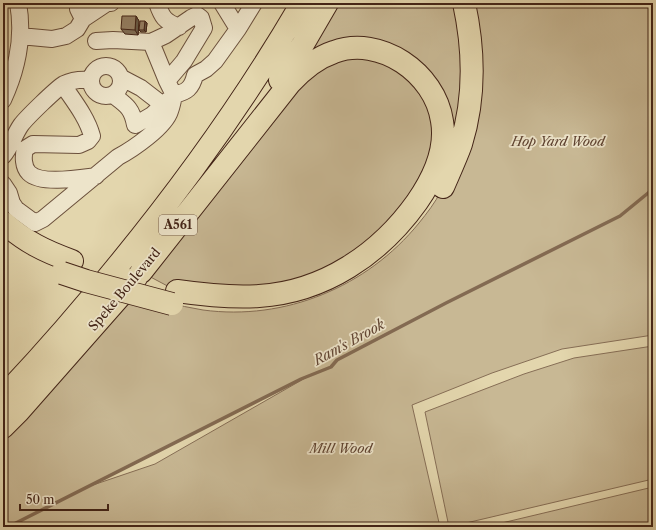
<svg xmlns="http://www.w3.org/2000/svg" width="656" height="530" font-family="'Libre Caslon Text',serif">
<rect width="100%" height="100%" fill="#e3d6ad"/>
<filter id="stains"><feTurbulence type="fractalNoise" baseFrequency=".005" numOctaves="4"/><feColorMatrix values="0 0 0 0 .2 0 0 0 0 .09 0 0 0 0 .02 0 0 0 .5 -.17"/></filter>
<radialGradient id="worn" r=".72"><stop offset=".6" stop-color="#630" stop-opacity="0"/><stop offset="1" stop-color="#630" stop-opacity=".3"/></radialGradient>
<path fill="#c8b894" stroke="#866e56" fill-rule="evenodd" d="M 327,3 L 653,3 L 653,335 L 562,349 L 492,373 L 412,405 L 440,527 L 3,527 L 3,427 L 129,292 C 154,299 178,306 203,310 C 285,321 367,287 419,223 C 427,213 435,203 441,191 C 445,184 448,176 451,169 L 405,219 L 309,286 L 177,291 L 141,272 L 229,155 ZM 307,377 L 155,464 L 90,486 L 301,379 Z
M 653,346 L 653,479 L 449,527 L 425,412 L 524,374 L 574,358 Z
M 653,487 L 653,527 L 485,527 Z"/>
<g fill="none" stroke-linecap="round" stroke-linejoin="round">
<path stroke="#836a52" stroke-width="3.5" d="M 650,7 L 653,8
M 8,527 L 301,379 L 331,367 L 337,360 L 446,303 L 620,216 L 653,189"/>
<g stroke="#6b503c" stroke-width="18">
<path id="minor" d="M 78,3 L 78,9 L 83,19
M 157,3 C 162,17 164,21 179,27
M 222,3 L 238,29
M 20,36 L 52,39 L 66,36 L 77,29 L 83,19 L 107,3 L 111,3
M 96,41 L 113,40 L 151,42 L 166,35 L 191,18 L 197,15 L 201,18 L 204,28 L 184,61 L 167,81 L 174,95 L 163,105 L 141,88 L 122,78
M 151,42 L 167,81
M91 81a15 15 0 1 1 30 0a15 15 0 1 1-30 0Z
M 63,85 C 73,100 87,117 92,136 L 88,141 L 79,145 L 33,144 L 25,149 C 23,156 23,167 29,173 C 41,185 81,178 96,176
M 113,95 C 126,105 132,108 135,125 L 152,115 L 163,105
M 3,100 C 17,70 24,36 18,3
M 3,156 C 11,147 14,135 21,125 C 27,117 56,89 64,84 C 72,80 81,79 91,80
M 3,184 L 9,193 L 12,203 L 16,209 L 35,223 L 43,219 L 118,157 C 133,149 165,127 170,111 C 172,106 173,100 174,95 C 187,92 192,88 195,75 L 206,69 L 215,61 L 238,29 L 254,3"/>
</g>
<g stroke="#432417" stroke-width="24">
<path id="highway" d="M 280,80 L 302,46 L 327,3
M 443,187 C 449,173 456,158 461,144 C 475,99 474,49 464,3
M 3,222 C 26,242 44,251 72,261
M 141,272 L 290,83 C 303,69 316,58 334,52 C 380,35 435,73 442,121 C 447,150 433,179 417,202 C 380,254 324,292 259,296 C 231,298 205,295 177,291
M 3,397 C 44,354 83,309 120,263 C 187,181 249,94 302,3
M 3,427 L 18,412 L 136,278"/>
</g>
<use href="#minor" stroke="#ede4ca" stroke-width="16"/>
<use href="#highway" stroke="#e3d6ad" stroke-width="22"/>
<g stroke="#432417" stroke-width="24" stroke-linecap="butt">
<path id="highway-bridge" d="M 62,273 L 86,281 L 172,304"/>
</g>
<use href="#highway-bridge" stroke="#e3d6ad" stroke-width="22"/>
</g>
<path fill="#816f57" stroke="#432417" d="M 136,16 L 139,21 L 138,35 L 125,34 L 121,29 Z
M 145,21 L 147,23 L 146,32 L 141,32 L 139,30 Z"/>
<path fill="#695a47" stroke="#432417" d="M 136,16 L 139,21 L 138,35 L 135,30 Z
M 145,21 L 147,23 L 146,32 L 144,30 Z"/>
<path fill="#968165" stroke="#432417" d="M 122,16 L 136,16 L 135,30 L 121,29 Z
M 140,21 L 145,21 L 144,30 L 139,30 Z"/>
<g text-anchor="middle" stroke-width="3.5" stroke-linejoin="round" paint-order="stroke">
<rect fill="#ede4ca" stroke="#765e4d" stroke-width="1" x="159" y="215" width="38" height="20" rx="3"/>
<g font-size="12" font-weight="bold" fill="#432417">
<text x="178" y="229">A561</text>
</g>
<g font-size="13" font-style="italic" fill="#5e4230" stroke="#ede4ca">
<text x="558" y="146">Hop Yard Wood</text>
<text x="341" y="453">Mill Wood</text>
</g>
<g font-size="13" fill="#432417" stroke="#ede4ca">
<text transform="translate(124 289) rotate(-50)" y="5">Speke Boulevard</text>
</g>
<g font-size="14" font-style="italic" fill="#634735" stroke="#ede4ca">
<text transform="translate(349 342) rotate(-29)" y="5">Ram's Brook</text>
</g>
</g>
<rect width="656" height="530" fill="none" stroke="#e3d6ad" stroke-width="16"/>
<rect x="4" y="4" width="648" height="522" fill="none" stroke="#432417" stroke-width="2"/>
<rect x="8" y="8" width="640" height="514" fill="none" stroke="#432417"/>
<path d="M20 504v6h88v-6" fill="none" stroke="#432417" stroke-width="2"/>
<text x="26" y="504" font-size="12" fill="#432417" stroke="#ede4ca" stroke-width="3" paint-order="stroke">50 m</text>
<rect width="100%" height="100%" filter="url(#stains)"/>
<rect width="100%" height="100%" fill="url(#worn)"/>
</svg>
